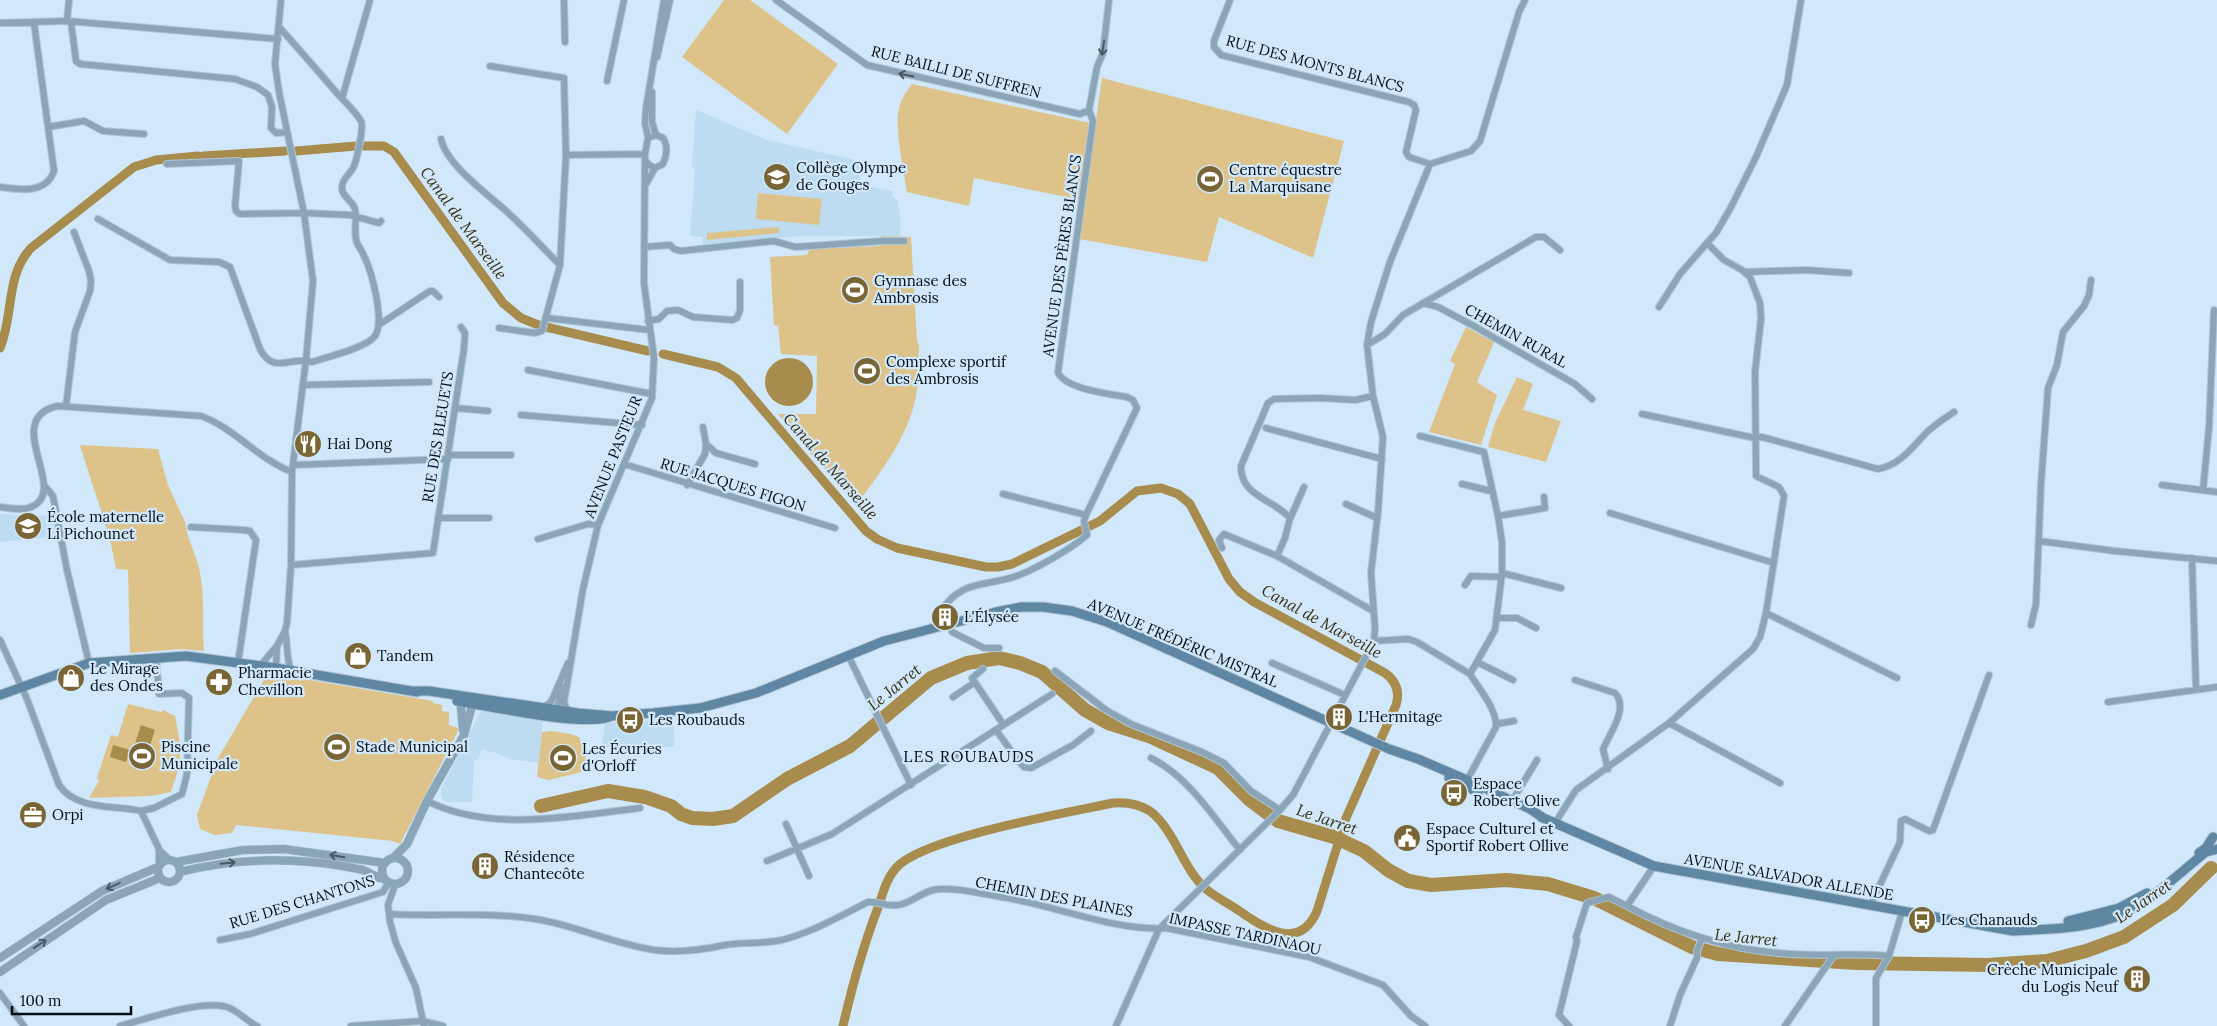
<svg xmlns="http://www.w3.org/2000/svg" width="2217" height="1026" font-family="Lora,serif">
<rect width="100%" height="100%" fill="#d0e8fa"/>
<path fill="#bddbf1" d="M 696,110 L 767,140 L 860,161 L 860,185 L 892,191 L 892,196 L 897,200 L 901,222 L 900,236 L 801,236 L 703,244 L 703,237 L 690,236 L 695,168 L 692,168 Z
M 0,514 L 53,516 L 58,536 L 0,542 Z
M 482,709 L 543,718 L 539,763 L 510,759 L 496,753 L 482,750 L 477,761 L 474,760 L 472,802 L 446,802 L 441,797 L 441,789 Z
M 673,719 L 675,747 L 602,747 L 605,723 Z"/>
<path fill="#ddc38a" d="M 724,0 L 750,0 L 838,64 L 787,134 L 682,57 Z
M 1102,78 L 1344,141 L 1313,258 L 1219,217 L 1207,262 L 1079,239 Z
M 912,84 L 1090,123 L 1081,200 L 974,178 L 969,206 L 907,192 C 904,171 894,128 899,109 C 901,99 906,92 912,84 Z
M 758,193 L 822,199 L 819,225 L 756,219 Z
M 779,227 L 779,233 L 707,240 L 707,233 Z
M 881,236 L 911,237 L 917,340 L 919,346 C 918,362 919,380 916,396 C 908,437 882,470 858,503 L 810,453 L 778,414 L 816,414 L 817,356 L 781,354 L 778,326 L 774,325 L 770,257 L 807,255 L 810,249 L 881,246 Z
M 1466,327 L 1494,342 L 1477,382 L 1497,395 L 1481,445 L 1429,432 L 1455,364 L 1450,361 Z
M 1517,377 L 1533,384 L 1523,410 L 1561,421 L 1546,462 L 1488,447 L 1495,423 Z
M 80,445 L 158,449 L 168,485 L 186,524 C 186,537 198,558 200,573 C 205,598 202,626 204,651 L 182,649 L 130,653 L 128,570 L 116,569 C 109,526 92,487 80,445 Z
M 268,673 L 433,701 L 433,703 L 442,705 L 442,711 L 449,712 L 449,725 L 458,728 L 458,731 L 400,844 L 393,841 L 236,825 L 232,833 L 215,835 L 200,829 L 197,815 L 217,760 Z
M 128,704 L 161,712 L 163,710 L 175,716 C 182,751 183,758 171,792 L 151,796 L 89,798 L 99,781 L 97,778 L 111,735 L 118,737 Z
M 552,731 L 571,734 L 579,737 L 590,770 L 549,780 L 537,777 L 542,732 Z"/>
<path fill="#a88c4d" d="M765 382a24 24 0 1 1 48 0a24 24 0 1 1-48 0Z
M 141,725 L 155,730 L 146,758 L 132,753 Z
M 113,745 L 130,750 L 126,762 L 110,757 Z"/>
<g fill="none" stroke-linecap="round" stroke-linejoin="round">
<path stroke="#a88c4d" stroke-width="9" d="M 361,146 L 384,146 L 394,152 L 503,303 L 521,318 L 541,326
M 296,151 L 356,146
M 203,156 L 285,151
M 546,327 L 648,351
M 0,348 C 14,315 5,276 31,248 L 134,167 L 156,160 L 198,156
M 663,354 L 718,367 L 736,378 L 866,531 L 877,539 L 897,548 L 986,567 L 998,567 L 1012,564 L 1100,521 L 1137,491 L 1161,488 L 1178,494 L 1190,504 L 1229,579 L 1240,592 L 1254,602 L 1385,673 C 1396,681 1400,692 1396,705 L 1346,818 L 1317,911 C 1299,953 1263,927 1238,910 C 1228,903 1215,897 1206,889 C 1182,868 1175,830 1150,811 C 1139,804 1126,802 1113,803 C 1070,812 921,838 896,868 C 885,880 882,898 876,913 C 862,950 852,987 843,1026"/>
<path stroke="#a88c4d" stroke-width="14" d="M 541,806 L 608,791 L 645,797 L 671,806 L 681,814 L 692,818 L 713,819 L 733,816 L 787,779 L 850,746 L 931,678 L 967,663 L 999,658 L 1020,663 L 1042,672 L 1085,710 L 1108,723 L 1149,736 L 1218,768 L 1250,800 L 1278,821 L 1334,837 L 1364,851 L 1388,870 L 1408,881 L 1431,885 L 1506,880 L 1548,884 L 1594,898 L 1692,947 L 1718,954 L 1856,963 L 1988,965 L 2047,961 L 2086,951 L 2124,937 L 2173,905 L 2211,868"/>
<g stroke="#b0c5d5" stroke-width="8">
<path id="minor" d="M 564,0 L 565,42
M 776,0 L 867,65 L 1080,114 L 1089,110
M 1230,0 L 1214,41 L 1214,47 L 1221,55 L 1409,102 L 1414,105 L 1416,110 L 1406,152 L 1409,157 L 1430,164
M 67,21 L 69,0
M 71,22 L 76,61 L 80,64 L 235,79 L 257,87 L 268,95 L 272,107 L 271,128 L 276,133 L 287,132
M 0,23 L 67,21 L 278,39
M 657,57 L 670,0
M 490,66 L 564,78 L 566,155 L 560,265 L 542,331 L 535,333 L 499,328
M 607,81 L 624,0
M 652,92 L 652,122 L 656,135
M 342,98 L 370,0
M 48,127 L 84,121 L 103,131 L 144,134
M 648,138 L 645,123 L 646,108 L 664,0
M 441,139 C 446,164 486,193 505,210 C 524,227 542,247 560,265
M 566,155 L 645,154
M 167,164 L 239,161 L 235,206 L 236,211 L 240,214 L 304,213 L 350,215 L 379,223 L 381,221
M 646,184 L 655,168
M 0,187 C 20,190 46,194 54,171 L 34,23
M 98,219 L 170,260 L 219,262 L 230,267 L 260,349 C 274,376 292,355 312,362 C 327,357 366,348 375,336 C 385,321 372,272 364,256 C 362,250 357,246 356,239 C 354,230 357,219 355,209 C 353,201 341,196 342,187 C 342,179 350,174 353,168 C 357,161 364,126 361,121 C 355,111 344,101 336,92 C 317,70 298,48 279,27
M 644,247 L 670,245 L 674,249 L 681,251 L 774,241 L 795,247 L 883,241 L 904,241
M 1745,272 L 1806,270 L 1849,273
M 1423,303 L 1438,307 L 1472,325 L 1575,384 L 1592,399
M 1659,307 L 1680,274 L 1707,243
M 547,318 L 649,330
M 648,321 L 659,319 L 667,311 L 678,310 L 693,317 L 732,320 L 737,318 L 740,310 L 740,282
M 380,324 L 430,291 L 433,291 L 439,297
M 1367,345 L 1385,334 L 1403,315 L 1536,237 L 1544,237 L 1560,250
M 528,370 L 652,394
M 303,385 L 429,382
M 66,406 L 75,332 L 90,291 L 91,281 L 89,271 L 74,232
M 456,408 L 488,411
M 1642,414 L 1755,438 L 1762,437 L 1878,469 C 1901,465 1913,446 1928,431 C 1936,424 1945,418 1954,412
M 521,415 L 642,425
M 703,427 L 706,444
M 1266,428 L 1382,459
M 1420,436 L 1484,452 L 1498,516 L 1545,508 L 1544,497
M 448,455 L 511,455
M 624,464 L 835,528
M 293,465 L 448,459
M 1462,484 L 1491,491
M 44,485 L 53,496 L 67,570 L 89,663
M 687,485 L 705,454 L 706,444 L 716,453 L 755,464
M 2162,485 L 2217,492
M 2203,490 L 2209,428 L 2214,310
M 1003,494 L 1086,515
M 1346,504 L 1377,518
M 0,507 C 9,508 22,511 31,507 C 71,491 0,420 57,406 L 201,416 C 233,427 258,459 292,472
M 1610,513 L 1774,563
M 438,518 L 489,518
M 1290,519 L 1304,487
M 191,527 L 244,530 L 250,531 L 256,540 L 238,663
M 538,539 L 588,524 L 598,525
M 2039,541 L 2115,551 L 2217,561
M 1222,548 L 1219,540 L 1224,534 L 1277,556 L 1285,538 L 1290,518 C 1273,499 1240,496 1241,466 L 1268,403 L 1274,399 L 1320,398 L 1355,400 L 1373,396
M 1277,556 L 1373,611
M 2192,558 L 2196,689
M 291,565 L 433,553 L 464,348 L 465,333 L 461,327
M 1502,573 L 1561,588
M 1465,585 L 1471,576 L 1501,577
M 1766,613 L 1897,678
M 1497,618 L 1517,618 L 1536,628
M 948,624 L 952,632 L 984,648 L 999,648
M 2031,625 L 2036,604 L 2041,484 L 2048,388 L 2057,365 L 2063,332 L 2084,306 L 2089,295 L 2091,280
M 937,627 C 937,616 941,611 947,603 C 965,582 986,585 1010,578 C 1030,573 1071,549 1087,535 L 1084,521 L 1086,515 L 1137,408 L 1133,400 L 1127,397 C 1110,394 1064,389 1058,372 L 1093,121 L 1089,110 L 1097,67 L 1103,53 L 1109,0
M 285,631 C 288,645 286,657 291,671
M 0,640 L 27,699 L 59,785 C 77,811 114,805 141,811 L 159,849 L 159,864
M 1374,641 L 1408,639 L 1417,642 L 1470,674
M 848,655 L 911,785
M 1477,662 L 1513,680
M 1272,663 L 1345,695
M 260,666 L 276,647
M 276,668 L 277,646 L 285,631 L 287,623 L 291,565 L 292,472 L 306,360 L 313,281 L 304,213 L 279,92 L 275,64 L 281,0
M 983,669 L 972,678 L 1003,724
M 1055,671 L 1106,710 L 1131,724 L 1202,752 L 1224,763 L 1251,791 L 1280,810
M 1575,680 L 1615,693 C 1629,708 1610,733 1603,749 L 1608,769
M 953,697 L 975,682
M 2108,702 L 2217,687
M 543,707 L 549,704 L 552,700 L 568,663
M 568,713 L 564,702 L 583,589 L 598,525 L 652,398 L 654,358 L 644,283 L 645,154 L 648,138 L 656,135 L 663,138 C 668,145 667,156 663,164 L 655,168 L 649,165 L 645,160
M 556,714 L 562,687
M 1669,723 L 1780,783
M 1496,724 L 1514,721
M 996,730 L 1020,763 L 1024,767 L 1031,768 L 1073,745 L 1091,731
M 1151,758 C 1189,777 1214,818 1240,850
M 1466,782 L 1496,727 C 1497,709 1479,689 1470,674 L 1495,630 L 1502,573 L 1502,542 L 1498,516
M 427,801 C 491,833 572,816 640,808
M 1512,801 L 1537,760
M 141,811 L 154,808 L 182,794 L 187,774 L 189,698 L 182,693 L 159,694 L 156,658
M 1555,823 L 1576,790 L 1669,723 L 1753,649 L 1760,637 L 1766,613 L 1784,496 L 1779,487 L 1756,476 L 1756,471 L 1755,372 L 1761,319 L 1760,303 L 1750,277 L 1742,270 L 1724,260 L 1707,243 L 1716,233 L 1730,209 L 1756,157 L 1787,85 L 1801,0
M 786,824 L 809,876
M 159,850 L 170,860
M 767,861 L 832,834 L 1052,694
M 395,885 L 388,905 L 390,922 L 396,943 L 416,988 L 424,1026
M 1627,906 C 1677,933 1734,951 1791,954 C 1824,956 1856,953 1889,956
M 1870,906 L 1900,842 L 1901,821 L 1905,819 L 1929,831 L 1933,830 L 1989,675
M 390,914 C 439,917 492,911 541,920 C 579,927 615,944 654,950 C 678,953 702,950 725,945 C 744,942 763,944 782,940 C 813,932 840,916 868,902 C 879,901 885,907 898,905 C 910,904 920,893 933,890 C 950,886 983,894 1001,897 C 1051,904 1116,932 1166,928 L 1309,957 L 1383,985 L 1411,1016 L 1425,1026
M 220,940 L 250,934 L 383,892 L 388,883
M 0,993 L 24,1026
M 120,1026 C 146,1019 203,999 227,1007 C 239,1011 246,1021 257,1026
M 351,1026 L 422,1021 L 443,1026
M 1116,1026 L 1159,929 L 1278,812 L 1293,795 L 1374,641 L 1375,628 L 1371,573 L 1378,512 L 1383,437 L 1373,396 L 1367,345 L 1371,322 L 1390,262 L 1430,164 L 1471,151 L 1480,141 L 1519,12 L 1525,0
M 1569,1026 L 1559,1015 L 1577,941 L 1576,937 L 1587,903 L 1609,897 L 1627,906 L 1654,866
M 1670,1026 L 1680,995 L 1697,958 L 1697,951 L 1702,938
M 1785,1026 L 1834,955
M 1876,1026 L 1876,978 L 1889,956 L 1902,912"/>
</g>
<g stroke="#b0c5d5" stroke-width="9">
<path id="tertiary" d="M 460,697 L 463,730
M382 871a13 13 0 1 1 26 0a13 13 0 1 1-26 0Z
M 393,858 L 407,844 L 427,801 L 464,735 L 474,699
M158 871a11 11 0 1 1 22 0a11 11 0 1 1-22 0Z
M 176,862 L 243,850 L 284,849 L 385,863
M 180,872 C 236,858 292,857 348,867 C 353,868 359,869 363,870 C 371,873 376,878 384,879
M 0,958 L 102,891 L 158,867
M 0,972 L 106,900 L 160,878"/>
</g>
<g stroke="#b0c5d5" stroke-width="11">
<path id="secondary" d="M 414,691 L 429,691 L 578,713 L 612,716 L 653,713 L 700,708 L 756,693 L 884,641 L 996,612 L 1021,607 L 1043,607 L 1072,611 L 1107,622 L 1389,749 L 1418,759 L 1467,780 L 1530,809 L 1545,819
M 0,695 L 89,663 L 186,656 L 276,668 L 417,692
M 457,701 C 488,706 584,727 609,717
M 1449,778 L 1478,792
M 1541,817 L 1654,866 L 2013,931 C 2048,929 2090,929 2123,914 C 2154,899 2179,873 2206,852 L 2217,849
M 2199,853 L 2206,848 L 2213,837
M 2068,921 L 2119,908 L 2147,893"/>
</g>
<use href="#minor" stroke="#8ba5b8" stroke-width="6"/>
<use href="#tertiary" stroke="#8ba5b8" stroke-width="8"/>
<use href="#secondary" stroke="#5f86a2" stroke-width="9"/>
</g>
<defs><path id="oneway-shaft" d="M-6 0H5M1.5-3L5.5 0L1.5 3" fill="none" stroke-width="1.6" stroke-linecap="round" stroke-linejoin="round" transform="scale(1.25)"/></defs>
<g stroke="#485a66">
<use href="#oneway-shaft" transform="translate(1103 48) rotate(99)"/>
<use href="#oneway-shaft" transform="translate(906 75) rotate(-168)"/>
<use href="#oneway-shaft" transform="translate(337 856) rotate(-170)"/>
<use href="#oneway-shaft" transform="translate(228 863) rotate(-6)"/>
<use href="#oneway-shaft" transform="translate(113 886) rotate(155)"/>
<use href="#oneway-shaft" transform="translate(40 944) rotate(-34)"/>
</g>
<defs>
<g id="school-disc" transform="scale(1.4375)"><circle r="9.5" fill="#7a6534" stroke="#d0e8fa"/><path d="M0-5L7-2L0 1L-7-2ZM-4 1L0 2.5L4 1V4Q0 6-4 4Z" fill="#fff"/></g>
<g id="stadium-disc" transform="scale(1.4375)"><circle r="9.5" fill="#7a6534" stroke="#d0e8fa"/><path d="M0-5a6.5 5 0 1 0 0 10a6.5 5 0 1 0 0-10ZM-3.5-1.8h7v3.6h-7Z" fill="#fff"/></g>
<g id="restaurant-disc" transform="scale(1.4375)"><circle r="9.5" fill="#7a6534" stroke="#d0e8fa"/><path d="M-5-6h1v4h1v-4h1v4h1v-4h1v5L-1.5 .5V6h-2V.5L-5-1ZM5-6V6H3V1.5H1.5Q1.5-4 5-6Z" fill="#fff"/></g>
<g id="building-disc" transform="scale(1.4375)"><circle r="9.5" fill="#7a6534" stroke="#d0e8fa"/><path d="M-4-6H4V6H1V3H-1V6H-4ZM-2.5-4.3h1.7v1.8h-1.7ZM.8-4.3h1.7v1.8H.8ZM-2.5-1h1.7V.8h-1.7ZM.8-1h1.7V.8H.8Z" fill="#fff"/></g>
<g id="shop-disc" transform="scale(1.4375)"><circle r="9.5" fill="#7a6534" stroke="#d0e8fa"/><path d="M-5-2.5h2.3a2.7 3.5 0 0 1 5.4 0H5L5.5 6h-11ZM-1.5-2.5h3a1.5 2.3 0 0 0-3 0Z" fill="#fff"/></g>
<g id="pharmacy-disc" transform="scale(1.4375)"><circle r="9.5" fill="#7a6534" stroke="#d0e8fa"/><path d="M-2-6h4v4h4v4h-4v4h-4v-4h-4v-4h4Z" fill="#fff"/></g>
<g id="bus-disc" transform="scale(1.4375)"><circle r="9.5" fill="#7a6534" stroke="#d0e8fa"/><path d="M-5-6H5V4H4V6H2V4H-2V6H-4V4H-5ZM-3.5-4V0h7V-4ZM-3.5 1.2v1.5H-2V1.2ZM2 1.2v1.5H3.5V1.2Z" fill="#fff"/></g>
<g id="office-disc" transform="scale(1.4375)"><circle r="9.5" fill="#7a6534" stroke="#d0e8fa"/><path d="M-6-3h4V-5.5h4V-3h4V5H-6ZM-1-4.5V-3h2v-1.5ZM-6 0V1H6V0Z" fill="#fff"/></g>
<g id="civic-disc" transform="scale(1.4375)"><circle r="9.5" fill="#7a6534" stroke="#d0e8fa"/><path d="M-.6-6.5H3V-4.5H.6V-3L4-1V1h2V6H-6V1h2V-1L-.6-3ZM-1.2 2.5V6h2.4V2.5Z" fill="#fff"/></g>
</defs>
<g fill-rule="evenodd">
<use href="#school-disc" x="777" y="177"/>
<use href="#stadium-disc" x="1210" y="179"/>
<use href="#stadium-disc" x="855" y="290"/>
<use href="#stadium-disc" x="867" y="371"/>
<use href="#restaurant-disc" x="308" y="444"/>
<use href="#school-disc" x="28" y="526"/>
<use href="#building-disc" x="945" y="617"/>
<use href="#shop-disc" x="358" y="656"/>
<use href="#shop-disc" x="71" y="678"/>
<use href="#pharmacy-disc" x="219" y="682"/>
<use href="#building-disc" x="1339" y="717"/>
<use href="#bus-disc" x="630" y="720"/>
<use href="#stadium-disc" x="337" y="747"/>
<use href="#stadium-disc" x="142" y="756"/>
<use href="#stadium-disc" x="563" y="758"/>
<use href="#bus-disc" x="1454" y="793"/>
<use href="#office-disc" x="33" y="815"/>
<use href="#civic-disc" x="1407" y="838"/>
<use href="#building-disc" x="485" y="866"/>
<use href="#bus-disc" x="1922" y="920"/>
<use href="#building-disc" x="2137" y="979"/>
</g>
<g text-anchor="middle" stroke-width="4.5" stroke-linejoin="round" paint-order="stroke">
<g font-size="15" fill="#060e14" stroke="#d0e8fa">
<text transform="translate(1315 64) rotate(15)" y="5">RUE DES MONTS BLANCS</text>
<text transform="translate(956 72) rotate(14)" y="5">RUE BAILLI DE SUFFREN</text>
<text transform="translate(1062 256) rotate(-82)" y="5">AVENUE DES PÈRES BLANCS</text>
<text transform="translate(1516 336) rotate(29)" y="5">CHEMIN RURAL</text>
<text transform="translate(438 437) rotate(-81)" y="5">RUE DES BLEUETS</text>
<text transform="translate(613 457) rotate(-68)" y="5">AVENUE PASTEUR</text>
<text transform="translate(733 485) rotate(17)" y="5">RUE JACQUES FIGON</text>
<text transform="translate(1183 643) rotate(23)" y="5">AVENUE FRÉDÉRIC MISTRAL</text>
<text transform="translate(1789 877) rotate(10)" y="5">AVENUE SALVADOR ALLENDE</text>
<text transform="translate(1054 897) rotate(11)" y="5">CHEMIN DES PLAINES</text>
<text transform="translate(302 902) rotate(-17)" y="5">RUE DES CHANTONS</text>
<text transform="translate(1245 934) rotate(12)" y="5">IMPASSE TARDINAOU</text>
</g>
<g font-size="15" fill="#060e14" stroke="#d0e8fa" text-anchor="start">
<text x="796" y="173">Collège Olympe<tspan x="796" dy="17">de Gouges</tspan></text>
<text x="1229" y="175">Centre équestre<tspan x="1229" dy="17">La Marquisane</tspan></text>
<text x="874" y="286">Gymnase des<tspan x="874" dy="17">Ambrosis</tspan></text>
<text x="886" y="367">Complexe sportif<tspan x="886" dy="17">des Ambrosis</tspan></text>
<text x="327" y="449">Hai Dong</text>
<text x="47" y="522">École maternelle<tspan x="47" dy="17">Li Pichounet</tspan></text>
<text x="964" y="622">L'Élysée</text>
<text x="377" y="661">Tandem</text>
<text x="90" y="674">Le Mirage<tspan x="90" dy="17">des Ondes</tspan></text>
<text x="238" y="678">Pharmacie<tspan x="238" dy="17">Chevillon</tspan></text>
<text x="1358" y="722">L'Hermitage</text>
<text x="649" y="725">Les Roubauds</text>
<text x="161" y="752">Piscine<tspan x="161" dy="17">Municipale</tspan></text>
<text x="356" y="752">Stade Municipal</text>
<text x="582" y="754">Les Écuries<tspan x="582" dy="17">d'Orloff</tspan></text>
<text x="1473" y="789">Espace<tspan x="1473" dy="17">Robert Olive</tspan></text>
<text x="52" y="820">Orpi</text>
<text x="1426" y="834">Espace Culturel et<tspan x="1426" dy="17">Sportif Robert Ollive</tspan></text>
<text x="504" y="862">Résidence<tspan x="504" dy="17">Chantecôte</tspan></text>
<text x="1941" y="925">Les Chanauds</text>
<text x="2118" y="975" text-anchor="end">Crèche Municipale<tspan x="2118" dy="17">du Logis Neuf</tspan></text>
</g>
<g font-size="16" font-style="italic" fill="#3a2e11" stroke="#d0e8fa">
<text transform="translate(464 223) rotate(54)" y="6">Canal de Marseille</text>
<text transform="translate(831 466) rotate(49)" y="6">Canal de Marseille</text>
<text transform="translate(1322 621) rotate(29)" y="6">Canal de Marseille</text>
<text transform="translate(894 687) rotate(-39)" y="6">Le Jarret</text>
<text transform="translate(1327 819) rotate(19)" y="6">Le Jarret</text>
<text transform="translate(2143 901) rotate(-34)" y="6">Le Jarret</text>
<text transform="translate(1746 937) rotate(6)" y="6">Le Jarret</text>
</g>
<g font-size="16" letter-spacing="1" fill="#060e14" stroke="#d0e8fa">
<text x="969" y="762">LES ROUBAUDS</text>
</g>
</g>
<path d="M12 1006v8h119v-8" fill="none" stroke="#060e14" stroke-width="2.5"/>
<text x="20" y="1006" font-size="15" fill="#060e14" stroke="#d0e8fa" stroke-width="4" paint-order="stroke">100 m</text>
</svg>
